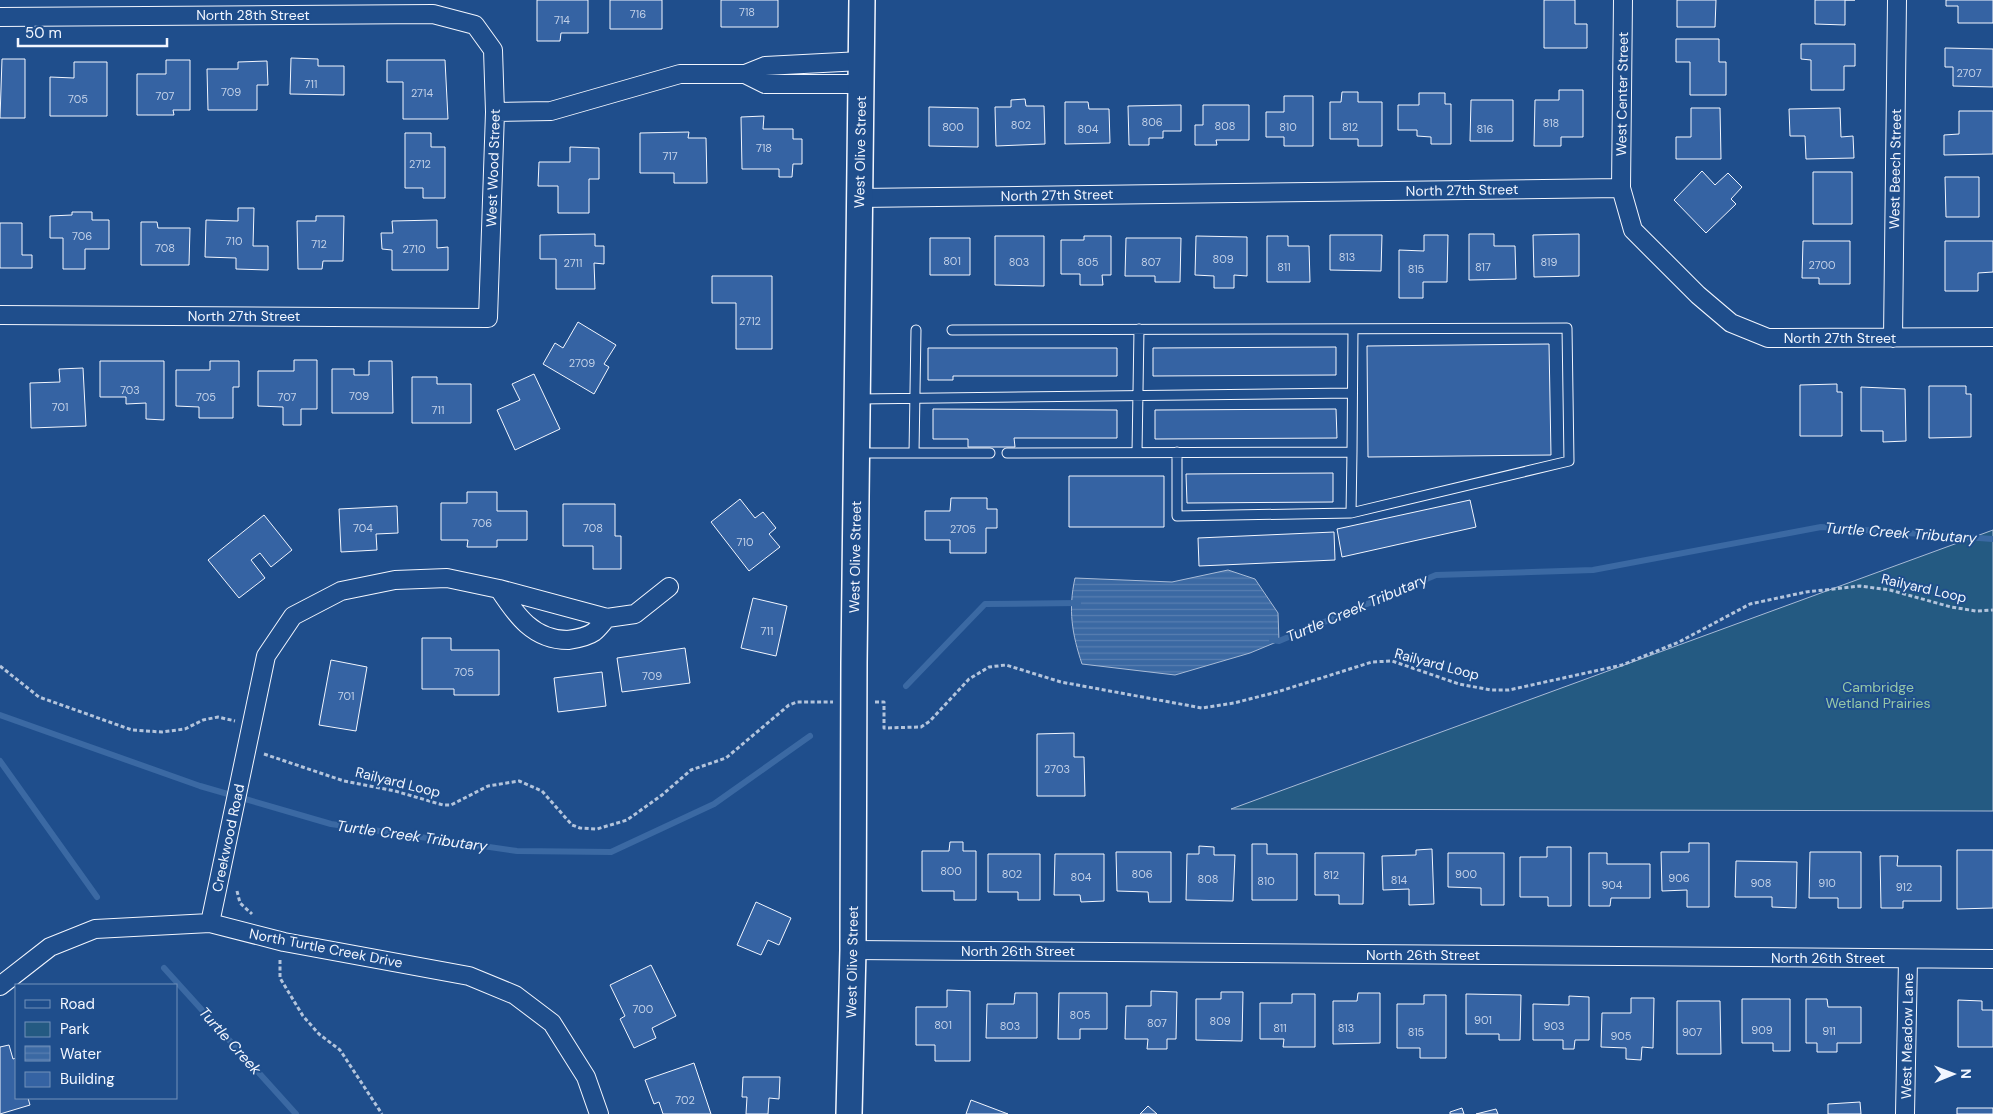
<svg xmlns="http://www.w3.org/2000/svg" width="1993" height="1114" font-family="'DM Sans',sans-serif">
<defs>
<pattern id="water-rules" width="6" height="5" patternUnits="userSpaceOnUse" patternTransform="scale(1.25)"><rect width="6" height="5" fill="#3b69a3"/><path d="M0 2.5h6" fill="none" stroke="#587fb1"/></pattern>
</defs>
<rect width="100%" height="100%" fill="#1f4e8c"/>
<path fill="#245a82" stroke="#a8bbd7" d="M 1993,530 L 1993,811 L 1231,809 Z"/>
<path fill="url(#water-rules)" stroke="#a8bbd7" d="M 1228,570 L 1255,579 L 1278,613 L 1279,641 L 1250,653 L 1175,675 L 1082,664 C 1072,634 1068,610 1075,578 L 1172,582 Z"/>
<g fill="none" stroke-linecap="round" stroke-linejoin="round">
<path stroke="#3b69a3" stroke-width="6" d="M 1272,640 L 1279,641 L 1436,575 L 1593,570 L 1821,527 L 1993,539
M 906,686 L 985,604 L 1078,603
M 0,715 L 200,786 L 331,824 L 517,851 L 611,852 L 714,804 L 810,736
M 0,761 L 97,897
M 164,968 L 296,1114"/>
</g>
<path fill="#3563a3" stroke="#f2f6ff" d="M 537,0 L 588,0 L 588,33 L 561,33 L 560,41 L 537,41 Z
M 610,0 L 662,0 L 662,29 L 610,29 Z
M 721,0 L 778,0 L 778,27 L 721,27 Z
M 1544,0 L 1575,0 L 1575,24 L 1587,24 L 1587,48 L 1544,48 Z
M 1677,0 L 1716,0 L 1715,27 L 1677,27 Z
M 1815,0 L 1855,0 L 1845,0 L 1845,25 L 1815,24 Z
M 1946,0 L 1993,0 L 1993,23 L 1958,23 L 1958,6 L 1946,6 Z
M 1676,39 L 1719,39 L 1719,62 L 1726,62 L 1726,95 L 1690,95 L 1690,62 L 1676,62 Z
M 1801,44 L 1855,44 L 1855,66 L 1844,66 L 1844,90 L 1811,90 L 1811,60 L 1801,59 Z
M 1945,48 L 1993,49 L 1993,87 L 1953,86 L 1953,67 L 1945,67 Z
M 291,58 L 318,59 L 318,66 L 344,66 L 344,95 L 290,94 Z
M 2,59 L 25,59 L 25,118 L 0,118 Z
M 166,60 L 190,60 L 190,110 L 173,110 L 174,115 L 137,115 L 137,74 L 166,74 Z
M 387,60 L 445,60 L 448,119 L 403,119 L 403,82 L 387,82 Z
M 267,61 L 268,85 L 257,85 L 257,110 L 208,110 L 207,69 L 238,69 L 238,62 Z
M 74,62 L 107,62 L 107,116 L 50,116 L 50,77 L 74,78 Z
M 1559,90 L 1583,90 L 1583,137 L 1561,137 L 1561,146 L 1534,146 L 1535,100 L 1559,100 Z
M 1342,92 L 1358,92 L 1358,102 L 1382,102 L 1382,146 L 1358,146 L 1358,139 L 1330,139 L 1330,102 L 1341,102 Z
M 1419,93 L 1445,93 L 1445,104 L 1451,104 L 1451,144 L 1431,144 L 1431,137 L 1417,136 L 1417,130 L 1398,130 L 1398,105 L 1419,105 Z
M 1284,96 L 1313,96 L 1313,146 L 1284,146 L 1284,137 L 1266,137 L 1266,112 L 1284,112 Z
M 1025,99 L 1026,106 L 1044,106 L 1045,144 L 996,146 L 995,107 L 1011,107 L 1011,100 Z
M 1471,100 L 1513,100 L 1513,141 L 1470,141 Z
M 1065,102 L 1088,102 L 1089,109 L 1109,109 L 1110,143 L 1065,144 Z
M 1181,105 L 1181,131 L 1163,131 L 1163,138 L 1149,138 L 1149,145 L 1129,145 L 1128,106 Z
M 1203,105 L 1249,105 L 1249,140 L 1216,140 L 1217,145 L 1195,145 L 1195,125 L 1203,125 Z
M 929,107 L 978,108 L 978,147 L 929,146 Z
M 1691,108 L 1720,108 L 1721,159 L 1676,159 L 1676,137 L 1691,137 Z
M 1840,108 L 1841,137 L 1853,136 L 1854,158 L 1806,159 L 1805,136 L 1790,136 L 1789,109 Z
M 1959,111 L 1993,111 L 1993,154 L 1944,155 L 1944,135 L 1959,134 Z
M 764,116 L 763,129 L 793,129 L 793,139 L 802,139 L 802,164 L 793,164 L 792,177 L 779,177 L 779,169 L 742,169 L 741,117 Z
M 689,132 L 688,138 L 706,138 L 707,183 L 674,183 L 674,173 L 640,173 L 640,133 Z
M 405,133 L 431,133 L 431,147 L 445,147 L 445,198 L 423,198 L 423,188 L 405,188 Z
M 570,147 L 599,148 L 599,179 L 589,179 L 589,213 L 558,213 L 558,186 L 538,186 L 539,162 L 570,162 Z
M 1702,171 L 1715,185 L 1728,173 L 1742,187 L 1731,199 L 1736,204 L 1706,233 L 1674,200 Z
M 1813,172 L 1852,172 L 1852,224 L 1813,224 Z
M 1945,177 L 1979,177 L 1979,217 L 1946,217 Z
M 238,208 L 254,208 L 253,246 L 268,246 L 268,270 L 236,269 L 236,258 L 205,257 L 206,220 L 238,221 Z
M 72,212 L 92,212 L 92,220 L 109,220 L 109,249 L 85,249 L 85,269 L 63,269 L 63,238 L 50,238 L 50,216 L 72,215 Z
M 316,216 L 344,216 L 343,261 L 323,261 L 322,269 L 298,269 L 297,221 L 316,221 Z
M 437,220 L 437,248 L 448,247 L 448,270 L 392,270 L 392,250 L 382,249 L 381,233 L 393,233 L 392,221 Z
M 141,222 L 157,222 L 158,228 L 190,228 L 189,265 L 141,265 Z
M 0,223 L 22,223 L 22,255 L 32,255 L 32,268 L 0,268 Z
M 595,234 L 595,246 L 604,246 L 604,264 L 594,263 L 595,289 L 556,289 L 556,259 L 540,259 L 540,235 Z
M 1469,234 L 1494,234 L 1494,246 L 1515,246 L 1516,279 L 1469,280 Z
M 1579,234 L 1579,276 L 1534,277 L 1533,235 Z
M 1330,235 L 1382,235 L 1381,271 L 1330,270 Z
M 1424,235 L 1448,235 L 1447,282 L 1423,282 L 1423,298 L 1399,298 L 1399,250 L 1424,251 Z
M 995,236 L 1044,236 L 1044,286 L 995,285 Z
M 1084,236 L 1111,236 L 1111,275 L 1102,275 L 1103,285 L 1080,285 L 1080,274 L 1061,274 L 1061,240 L 1084,240 Z
M 1196,236 L 1247,237 L 1247,276 L 1234,275 L 1234,288 L 1214,288 L 1214,276 L 1195,275 Z
M 1267,236 L 1288,236 L 1288,246 L 1309,246 L 1310,282 L 1267,282 Z
M 930,238 L 970,238 L 970,275 L 930,275 Z
M 1126,238 L 1181,238 L 1180,282 L 1155,282 L 1155,276 L 1125,276 Z
M 1803,241 L 1850,241 L 1850,284 L 1819,284 L 1819,278 L 1802,278 Z
M 1945,241 L 1993,241 L 1993,272 L 1978,273 L 1978,291 L 1945,291 Z
M 712,276 L 772,276 L 772,349 L 736,349 L 736,303 L 712,303 Z
M 578,322 L 616,345 L 604,364 L 609,367 L 594,394 L 543,364 L 555,343 L 563,348 Z
M 1549,344 L 1551,455 L 1368,457 L 1367,346 Z
M 1336,347 L 1336,375 L 1153,376 L 1153,348 Z
M 928,348 L 1117,348 L 1117,376 L 953,376 L 953,380 L 928,380 Z
M 294,360 L 317,360 L 317,409 L 301,409 L 301,425 L 283,425 L 283,407 L 258,406 L 258,371 L 294,371 Z
M 100,361 L 164,361 L 164,420 L 146,419 L 146,403 L 126,404 L 126,397 L 100,397 Z
M 210,361 L 239,361 L 239,387 L 233,387 L 233,418 L 199,418 L 199,407 L 176,406 L 176,370 L 210,370 Z
M 369,361 L 392,361 L 393,413 L 332,413 L 332,369 L 354,369 L 354,375 L 369,375 Z
M 83,368 L 86,426 L 31,428 L 30,383 L 60,382 L 59,369 Z
M 534,374 L 560,429 L 515,450 L 497,410 L 520,400 L 512,384 Z
M 412,377 L 437,377 L 437,384 L 471,384 L 471,423 L 412,423 Z
M 1837,384 L 1837,392 L 1842,392 L 1842,436 L 1800,436 L 1800,385 Z
M 1929,386 L 1966,386 L 1966,394 L 1971,394 L 1971,437 L 1929,438 Z
M 1861,387 L 1905,389 L 1906,441 L 1883,442 L 1883,431 L 1861,431 Z
M 933,409 L 1117,410 L 1117,438 L 1014,438 L 1015,447 L 968,447 L 968,439 L 933,439 Z
M 1336,409 L 1337,438 L 1155,439 L 1155,410 Z
M 1333,473 L 1333,502 L 1187,503 L 1186,474 Z
M 1069,476 L 1164,476 L 1164,527 L 1069,527 Z
M 467,492 L 497,492 L 497,511 L 527,511 L 527,540 L 497,540 L 497,547 L 467,547 L 468,540 L 441,540 L 441,503 L 467,503 Z
M 951,498 L 987,498 L 987,509 L 997,509 L 997,528 L 986,528 L 986,553 L 950,553 L 950,540 L 925,540 L 925,511 L 950,511 Z
M 740,499 L 755,518 L 763,512 L 776,528 L 769,534 L 780,547 L 749,571 L 711,522 Z
M 1470,500 L 1476,527 L 1342,557 L 1337,529 Z
M 563,504 L 615,504 L 615,536 L 621,536 L 621,569 L 593,569 L 593,546 L 563,546 Z
M 397,506 L 398,533 L 376,534 L 377,550 L 341,552 L 339,509 Z
M 264,515 L 292,550 L 271,567 L 260,553 L 251,560 L 265,578 L 239,598 L 208,560 Z
M 1334,532 L 1335,560 L 1199,566 L 1198,538 Z
M 753,598 L 787,606 L 776,656 L 741,648 Z
M 422,638 L 451,638 L 451,650 L 499,650 L 499,695 L 454,695 L 454,689 L 422,689 Z
M 685,648 L 690,683 L 622,692 L 617,658 Z
M 331,660 L 367,667 L 356,731 L 319,725 Z
M 602,672 L 606,706 L 558,712 L 554,678 Z
M 1074,733 L 1074,757 L 1084,757 L 1085,796 L 1037,796 L 1037,734 Z
M 950,842 L 963,842 L 963,851 L 976,851 L 976,900 L 954,900 L 954,891 L 922,891 L 922,851 L 949,851 Z
M 1689,843 L 1709,843 L 1709,907 L 1687,907 L 1687,890 L 1662,891 L 1661,852 L 1689,852 Z
M 1252,844 L 1267,844 L 1267,854 L 1297,854 L 1297,900 L 1252,900 Z
M 1199,846 L 1214,847 L 1214,855 L 1235,855 L 1233,901 L 1186,900 L 1187,854 L 1199,854 Z
M 1547,847 L 1571,847 L 1571,906 L 1548,906 L 1548,897 L 1520,897 L 1520,857 L 1547,857 Z
M 1432,849 L 1434,904 L 1409,905 L 1409,889 L 1383,890 L 1382,856 L 1416,855 L 1416,850 Z
M 1957,850 L 1993,850 L 1993,908 L 1957,909 Z
M 1116,852 L 1171,852 L 1171,902 L 1149,902 L 1148,892 L 1117,891 Z
M 1810,852 L 1861,852 L 1861,908 L 1838,908 L 1838,898 L 1809,898 Z
M 1315,853 L 1364,853 L 1363,904 L 1339,904 L 1339,895 L 1315,895 Z
M 1448,853 L 1504,853 L 1504,905 L 1481,905 L 1481,888 L 1448,887 Z
M 1589,853 L 1607,853 L 1607,864 L 1650,864 L 1650,898 L 1611,898 L 1610,906 L 1589,906 Z
M 988,854 L 1040,854 L 1040,900 L 1018,900 L 1018,892 L 988,892 Z
M 1055,854 L 1104,854 L 1104,901 L 1081,902 L 1080,895 L 1054,895 Z
M 1880,856 L 1898,856 L 1897,866 L 1941,866 L 1941,901 L 1903,901 L 1903,908 L 1881,908 Z
M 1736,861 L 1797,862 L 1796,908 L 1772,907 L 1772,897 L 1735,897 Z
M 756,902 L 791,918 L 779,945 L 768,940 L 761,955 L 737,945 Z
M 651,965 L 676,1016 L 652,1028 L 656,1038 L 634,1048 L 620,1019 L 625,1016 L 610,985 Z
M 947,990 L 970,991 L 970,1061 L 935,1061 L 935,1045 L 916,1045 L 916,1007 L 947,1007 Z
M 1151,991 L 1177,992 L 1176,1039 L 1167,1039 L 1167,1049 L 1147,1049 L 1148,1039 L 1125,1039 L 1126,1006 L 1151,1006 Z
M 1221,992 L 1243,992 L 1242,1041 L 1196,1040 L 1196,999 L 1221,999 Z
M 1015,993 L 1037,993 L 1037,1038 L 986,1038 L 987,1004 L 1014,1004 Z
M 1059,993 L 1107,993 L 1107,1029 L 1080,1029 L 1080,1039 L 1058,1039 Z
M 1358,993 L 1380,993 L 1380,1043 L 1333,1044 L 1333,1001 L 1357,1001 Z
M 1292,994 L 1315,994 L 1315,1047 L 1283,1047 L 1284,1039 L 1260,1039 L 1260,1003 L 1292,1003 Z
M 1466,994 L 1521,995 L 1520,1040 L 1499,1040 L 1499,1034 L 1466,1034 Z
M 1424,995 L 1446,995 L 1446,1058 L 1420,1058 L 1420,1048 L 1397,1048 L 1397,1004 L 1424,1004 Z
M 1569,996 L 1589,997 L 1589,1040 L 1575,1040 L 1574,1049 L 1563,1049 L 1563,1040 L 1533,1040 L 1533,1004 L 1569,1005 Z
M 1631,998 L 1654,998 L 1653,1048 L 1642,1047 L 1641,1060 L 1626,1059 L 1626,1048 L 1601,1047 L 1602,1013 L 1631,1013 Z
M 1742,999 L 1790,999 L 1790,1051 L 1773,1051 L 1773,1043 L 1742,1043 Z
M 1806,999 L 1827,999 L 1828,1007 L 1861,1007 L 1861,1043 L 1837,1043 L 1837,1052 L 1817,1052 L 1817,1043 L 1806,1043 Z
M 1958,1000 L 1982,1001 L 1982,1010 L 1993,1010 L 1993,1047 L 1958,1047 Z
M 1677,1001 L 1720,1001 L 1721,1054 L 1677,1054 Z
M 9,1045 L 13,1059 L 16,1058 L 16,1098 L 28,1098 L 30,1105 L 0,1114 L 0,1047 Z
M 694,1063 L 711,1114 L 663,1114 L 659,1102 L 654,1104 L 645,1080 Z
M 743,1077 L 780,1077 L 779,1099 L 769,1098 L 768,1114 L 746,1114 L 747,1097 L 742,1097 Z
M 971,1100 L 1008,1114 L 966,1114 Z
M 1860,1102 L 1861,1114 L 1828,1114 L 1828,1104 Z
M 1148,1106 L 1157,1114 L 1140,1114 Z
M 1462,1108 L 1464,1114 L 1450,1114 L 1450,1112 Z
M 1957,1108 L 1993,1108 L 1993,1114 L 1957,1114 Z
M 1496,1109 L 1498,1114 L 1476,1114 Z"/>
<g fill="none" stroke-linecap="round" stroke-linejoin="round">
<g stroke="#f2f6ff" stroke-width="11">
<path id="lane" d="M 952,330 L 1567,328 L 1569,461 L 1351,513 L 1352,452 L 1007,453
M 860,399 L 1352,393
M 1137,452 L 1139,329
M 1177,452 L 1177,516 L 1351,513
M 1352,452 L 1353,329
M 859,453 L 990,453
M 914,453 L 916,330"/>
</g>
<g stroke="#f2f6ff" stroke-width="20">
<path id="street" d="M 1623,0 L 1621,188 L 1633,230 L 1698,295 L 1731,323 L 1768,338 L 1993,337
M 0,17 L 433,14 L 475,25 L 493,50 L 495,112 L 488,318 L 0,315
M 745,74 L 765,84 L 861,84
M 495,112 L 551,111 L 680,74 L 745,74 L 765,66 L 861,61
M 859,198 L 1621,188
M 1893,338 L 1897,0
M 499,589 C 516,615 533,640 568,640 C 575,639 587,637 594,632 C 599,628 603,622 607,618
M 210,923 L 266,656 L 293,616 L 341,591 L 395,580 L 447,578 L 499,589 L 607,618 L 635,614 L 669,587
M 853,950 L 1993,959
M 0,986 L 50,947 L 95,929 L 210,923 L 284,942 L 469,976 L 515,995 L 552,1023 L 586,1077 L 599,1114
M 1905,1114 L 1908,959"/>
</g>
<g stroke="#f2f6ff" stroke-width="28">
<path id="secondary" d="M 849,1114 L 853,950 L 854,663 L 862,0"/>
</g>
<path stroke="#b3c4dc" stroke-width="3" stroke-dasharray="4 2.5" stroke-linecap="butt" d="M 0,666 L 39,697 L 132,730 L 162,732 L 185,729 L 203,720 L 218,717 L 235,721
M 875,702 L 884,702 L 884,728 L 921,727 L 930,721 L 969,679 L 989,667 L 1006,665 L 1061,682 L 1202,708 L 1234,703 L 1277,692 L 1372,662 L 1392,661 L 1459,684 L 1491,690 L 1509,690 L 1622,665 L 1679,642 L 1750,604 L 1806,592 L 1860,586 L 1890,590 L 1951,607 L 1976,611 L 1993,610
M 264,754 L 344,781 L 395,791 L 443,805 L 451,805 L 488,786 L 519,781 L 542,791 L 572,825 L 580,828 L 597,829 L 627,820 L 662,795 L 691,770 L 726,758 L 789,705 L 797,702 L 833,702
M 237,891 L 240,903 L 252,914
M 280,960 L 280,978 L 303,1016 L 319,1034 L 340,1050 L 382,1114"/>
<use href="#lane" stroke="#1f4e8c" stroke-width="9"/>
<use href="#street" stroke="#1f4e8c" stroke-width="18"/>
<use href="#secondary" stroke="#1f4e8c" stroke-width="25"/>
</g>
<g text-anchor="middle" stroke-width="4" stroke-linejoin="round" paint-order="stroke">
<g font-size="11" fill="#c3d1e8">
<text x="747" y="16">718</text>
<text x="638" y="18">716</text>
<text x="562" y="24">714</text>
<text x="1969" y="77">2707</text>
<text x="311" y="88">711</text>
<text x="231" y="96">709</text>
<text x="422" y="97">2714</text>
<text x="165" y="100">707</text>
<text x="78" y="103">705</text>
<text x="1152" y="126">806</text>
<text x="1551" y="127">818</text>
<text x="1021" y="129">802</text>
<text x="1225" y="130">808</text>
<text x="953" y="131">800</text>
<text x="1288" y="131">810</text>
<text x="1350" y="131">812</text>
<text x="1088" y="133">804</text>
<text x="1485" y="133">816</text>
<text x="764" y="152">718</text>
<text x="670" y="160">717</text>
<text x="420" y="168">2712</text>
<text x="82" y="240">706</text>
<text x="234" y="245">710</text>
<text x="319" y="248">712</text>
<text x="165" y="252">708</text>
<text x="414" y="253">2710</text>
<text x="1347" y="261">813</text>
<text x="1223" y="263">809</text>
<text x="952" y="265">801</text>
<text x="1019" y="266">803</text>
<text x="1088" y="266">805</text>
<text x="1151" y="266">807</text>
<text x="1549" y="266">819</text>
<text x="573" y="267">2711</text>
<text x="1822" y="269">2700</text>
<text x="1284" y="271">811</text>
<text x="1483" y="271">817</text>
<text x="1416" y="273">815</text>
<text x="750" y="325">2712</text>
<text x="582" y="367">2709</text>
<text x="130" y="394">703</text>
<text x="359" y="400">709</text>
<text x="206" y="401">705</text>
<text x="287" y="401">707</text>
<text x="60" y="411">701</text>
<text x="438" y="414">711</text>
<text x="482" y="527">706</text>
<text x="363" y="532">704</text>
<text x="593" y="532">708</text>
<text x="963" y="533">2705</text>
<text x="745" y="546">710</text>
<text x="767" y="635">711</text>
<text x="464" y="676">705</text>
<text x="652" y="680">709</text>
<text x="346" y="700">701</text>
<text x="1057" y="773">2703</text>
<text x="951" y="875">800</text>
<text x="1012" y="878">802</text>
<text x="1142" y="878">806</text>
<text x="1466" y="878">900</text>
<text x="1331" y="879">812</text>
<text x="1081" y="881">804</text>
<text x="1679" y="882">906</text>
<text x="1208" y="883">808</text>
<text x="1399" y="884">814</text>
<text x="1266" y="885">810</text>
<text x="1761" y="887">908</text>
<text x="1827" y="887">910</text>
<text x="1612" y="889">904</text>
<text x="1904" y="891">912</text>
<text x="643" y="1013">700</text>
<text x="1080" y="1019">805</text>
<text x="1483" y="1024">901</text>
<text x="1220" y="1025">809</text>
<text x="1157" y="1027">807</text>
<text x="943" y="1029">801</text>
<text x="1010" y="1030">803</text>
<text x="1554" y="1030">903</text>
<text x="1280" y="1032">811</text>
<text x="1346" y="1032">813</text>
<text x="1762" y="1034">909</text>
<text x="1829" y="1035">911</text>
<text x="1416" y="1036">815</text>
<text x="1692" y="1036">907</text>
<text x="1621" y="1040">905</text>
<text x="685" y="1104">702</text>
</g>
<g font-size="14" fill="#f2f6ff" stroke="#1f4e8c">
<text x="253" y="20">North 28th Street</text>
<text transform="translate(1622 94) rotate(-89)" y="5">West Center Street</text>
<text transform="translate(860 152) rotate(-89)" y="5">West Olive Street</text>
<text transform="translate(493 168) rotate(-88)" y="5">West Wood Street</text>
<text transform="translate(1895 169) rotate(-89)" y="5">West Beech Street</text>
<text transform="translate(1462 190) rotate(-1)" y="5">North 27th Street</text>
<text transform="translate(1057 195) rotate(-1)" y="5">North 27th Street</text>
<text x="244" y="321">North 27th Street</text>
<text x="1840" y="343">North 27th Street</text>
<text transform="translate(855 557) rotate(-89)" y="5">West Olive Street</text>
<text transform="translate(1924 588) rotate(13)" y="5">Railyard Loop</text>
<text transform="translate(1437 664) rotate(15)" y="5">Railyard Loop</text>
<text transform="translate(398 782) rotate(14)" y="5">Railyard Loop</text>
<text transform="translate(228 838) rotate(-78)" y="5">Creekwood Road</text>
<text transform="translate(326 948) rotate(11)" y="5">North Turtle Creek Drive</text>
<text x="1018" y="956">North 26th Street</text>
<text x="1423" y="960">North 26th Street</text>
<text x="1828" y="963">North 26th Street</text>
<text transform="translate(852 962) rotate(-89)" y="5">West Olive Street</text>
<text transform="translate(1907 1036) rotate(-89)" y="5">West Meadow Lane</text>
</g>
<g font-size="14" fill="#97c8a6" stroke="#1f4e8c">
<text x="1878" y="692">Cambridge<tspan x="1878" dy="16">Wetland Prairies</tspan></text>
</g>
<g font-size="15" font-style="italic" fill="#f2f6ff" stroke="#1f4e8c">
<text transform="translate(1901 533) rotate(4)" y="5">Turtle Creek Tributary</text>
<text transform="translate(1357 608) rotate(-23)" y="5">Turtle Creek Tributary</text>
<text transform="translate(412 836) rotate(8)" y="5">Turtle Creek Tributary</text>
<text transform="translate(230 1041) rotate(48)" y="5">Turtle Creek</text>
</g>
</g>
<rect x="15" y="984" width="162" height="115" fill="#1f4e8c" stroke="#7391ba"/>
<rect x="25" y="1000" width="25" height="8" fill="#1f4e8c" stroke="#7391ba"/>
<text x="60" y="1009" font-size="15" fill="#f2f6ff">Road</text>
<rect x="25" y="1022" width="25" height="15" fill="#245a82" stroke="#7391ba"/>
<text x="60" y="1034" font-size="15" fill="#f2f6ff">Park</text>
<rect x="25" y="1046" width="25" height="15" fill="url(#water-rules)" stroke="#7391ba"/>
<text x="60" y="1059" font-size="15" fill="#f2f6ff">Water</text>
<rect x="25" y="1072" width="25" height="15" fill="#3563a3" stroke="#7391ba"/>
<text x="60" y="1084" font-size="15" fill="#f2f6ff">Building</text>
<g transform="translate(1953 1074) rotate(89)" stroke="#1f4e8c" stroke-width="4" paint-order="stroke">
<path d="M0-4L9 19L0 12L-9 19Z" fill="#f2f6ff"/>
<text y="-8" font-size="14" font-weight="bold" text-anchor="middle" fill="#f2f6ff">N</text>
</g>
<path d="M18 38v8h149v-8" fill="none" stroke="#f2f6ff" stroke-width="2.5"/>
<text x="25" y="38" font-size="15" fill="#f2f6ff" stroke="#1f4e8c" stroke-width="4" paint-order="stroke">50 m</text>
</svg>
